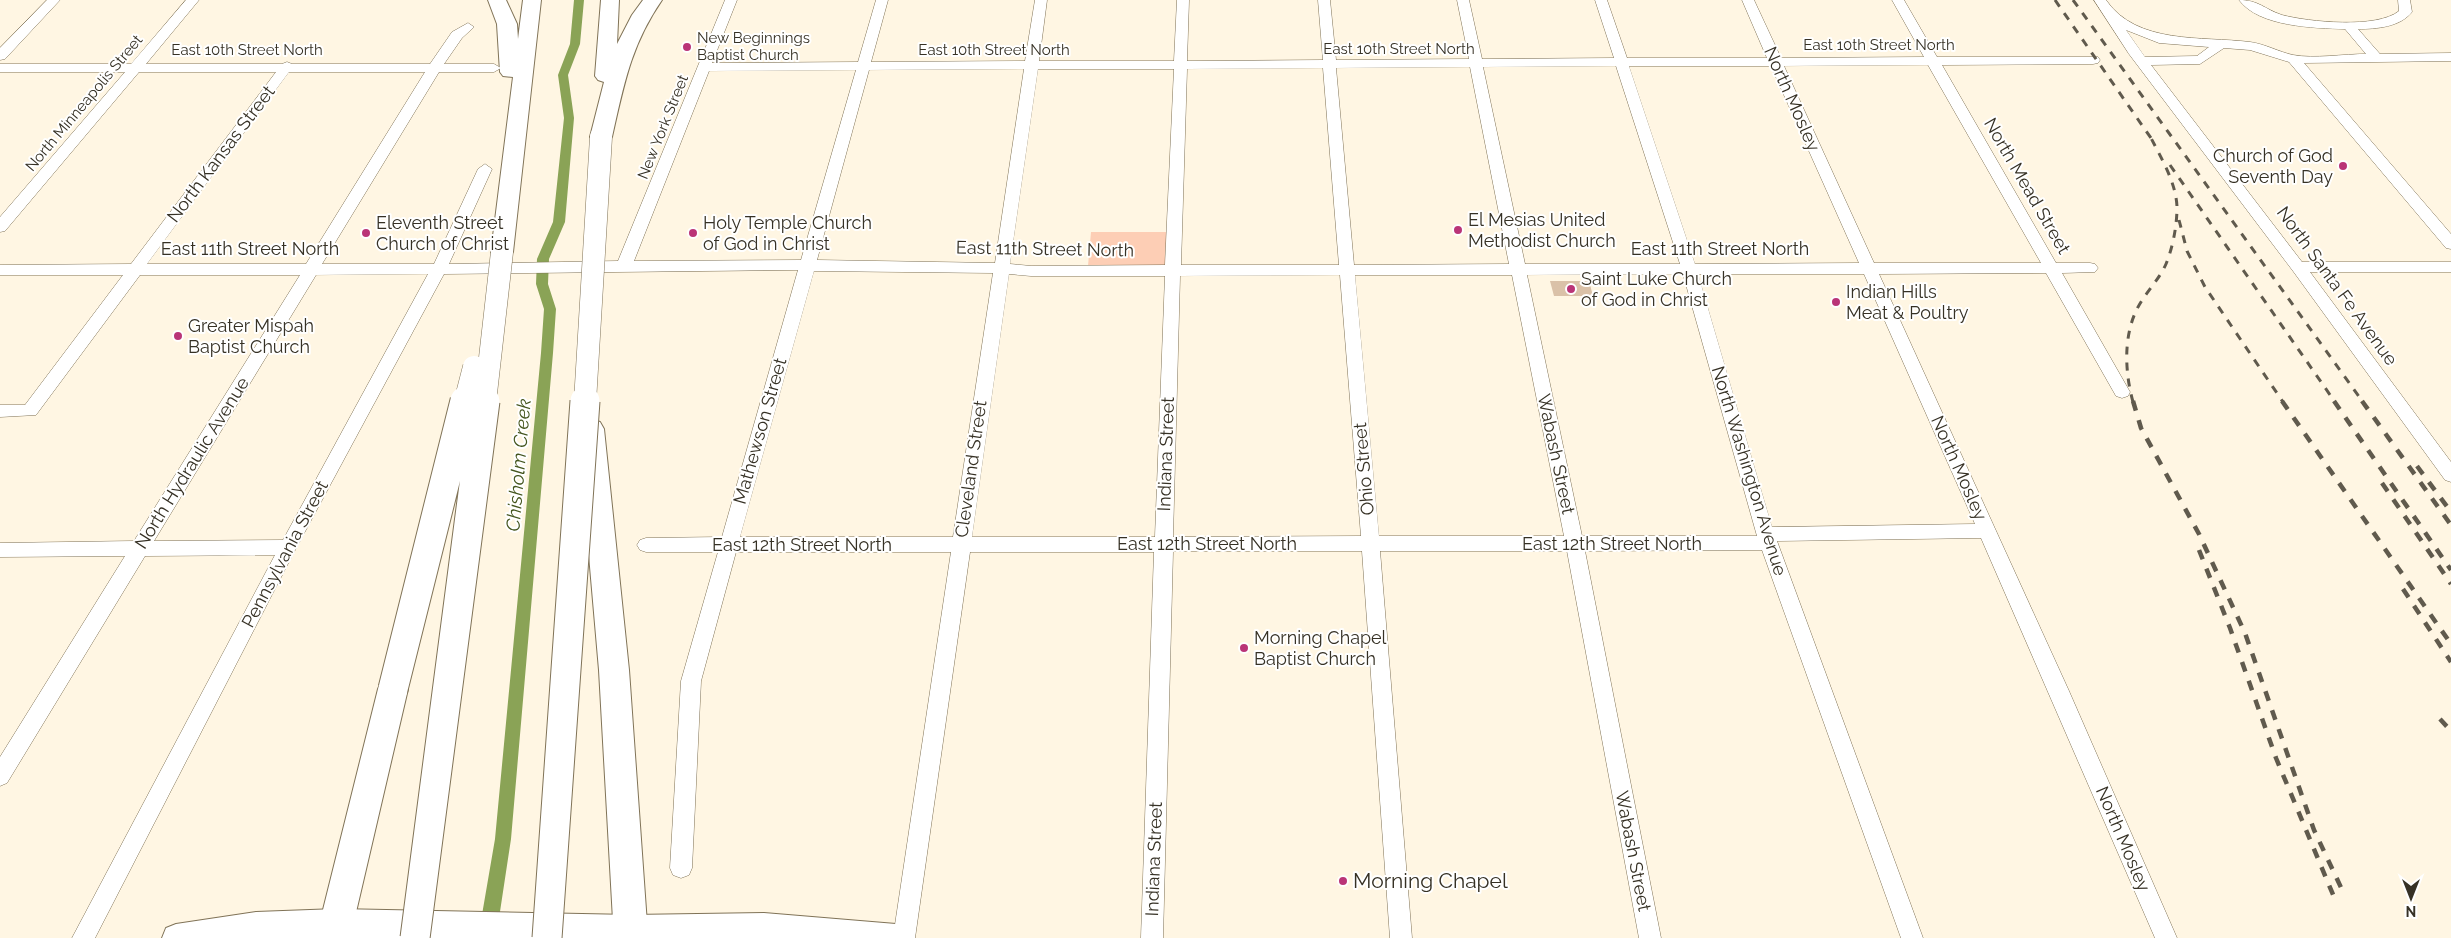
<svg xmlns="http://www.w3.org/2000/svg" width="2451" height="938" font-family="Raleway,sans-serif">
<rect width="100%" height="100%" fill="#fff6e3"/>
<path fill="#fdceb5" d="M 1091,232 L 1167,232 L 1167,263 L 1163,266 L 1088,266 Z"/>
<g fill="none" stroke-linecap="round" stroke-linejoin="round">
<path fill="#8aa356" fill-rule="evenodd" d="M 574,0 L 584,0 L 580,44 L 568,75 L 574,118 L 565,222 L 549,259 L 548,284 L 556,309 L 553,353 L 511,839 L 496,938 L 478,938 L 495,839 L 541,353 L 544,309 L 536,284 L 537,259 L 553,222 L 564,118 L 558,75 L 570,44 Z"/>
</g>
<path fill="#dac1a8" d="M 1550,281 L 1589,281 L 1593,296 L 1554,296 Z"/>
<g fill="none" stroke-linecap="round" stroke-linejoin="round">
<g stroke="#807357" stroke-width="1">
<path id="minor" d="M 47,0 L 60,0 L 5,59 L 0,60 L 0,48 Z
M 186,0 L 199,0 L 146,64 L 282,64 L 287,62 L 292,64 L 430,64 L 452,32 L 468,23 L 474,27 L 462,38 L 444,64 L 494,64 L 501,68 L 494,72 L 439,72 L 322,264 L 434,264 L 478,169 L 485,164 L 492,169 L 449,264 L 618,261 L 725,0 L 737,0 L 712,63 L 858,62 L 876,0 L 888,0 L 871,62 L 1025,61 L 1035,0 L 1047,0 L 1039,61 L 1174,61 L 1177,0 L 1189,0 L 1187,61 L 1323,60 L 1318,0 L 1330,0 L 1336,60 L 1469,59 L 1457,0 L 1469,0 L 1482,59 L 1614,58 L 1595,0 L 1607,0 L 1627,58 L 1767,58 L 1742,0 L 1754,0 L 1781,58 L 1924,57 L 1892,0 L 1904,0 L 1937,57 L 2098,57 L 2100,60 L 2098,63 L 2093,64 L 1942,65 L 2056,263 L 2090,263 L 2095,264 L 2098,268 L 2095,272 L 2062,273 L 2130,392 L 2128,396 L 2122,398 L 2116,396 L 2046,273 L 1879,274 L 2069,691 L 2177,938 L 2155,938 L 1981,538 L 1777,541 L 1923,938 L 1901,938 L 1762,550 L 1585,551 L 1661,938 L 1639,938 L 1567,551 L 1380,551 L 1412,938 L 1390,938 L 1362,551 L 1173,551 L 1163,938 L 1141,938 L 1154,552 L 970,552 L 915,938 L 893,938 L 951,552 L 736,552 L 701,681 L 692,868 L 689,875 L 681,878 L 673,875 L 670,868 L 681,681 L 718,552 L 646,552 L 640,550 L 637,545 L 640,540 L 646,538 L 722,537 L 798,270 L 794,270 L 444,274 L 294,552 L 95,938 L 72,938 L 275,555 L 145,556 L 7,783 L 0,786 L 0,757 L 125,556 L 0,557 L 0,543 L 134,541 L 300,275 L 140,275 L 36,415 L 0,417 L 0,405 L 25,405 L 123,275 L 0,275 L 0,265 L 131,264 L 276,72 L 139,72 L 5,231 L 0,232 L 0,217 L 125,72 L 0,72 L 0,64 L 131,64 ZM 1928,65 L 2041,263 L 1874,263 L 1784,66 ZM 1616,66 L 1680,264 L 1525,264 L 1483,67 ZM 1629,66 L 1771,66 L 1859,263 L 1695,264 ZM 1470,67 L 1509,264 L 1354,265 L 1336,68 ZM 1323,68 L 1339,265 L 1181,265 L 1187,69 ZM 1024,69 L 995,263 L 817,260 L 869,70 ZM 1038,69 L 1174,69 L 1165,265 L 1031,266 L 1010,264 ZM 856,70 L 801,260 L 634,261 L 709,71 ZM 289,72 L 425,72 L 306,264 L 147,264 ZM 814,271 L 993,273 L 953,537 L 740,537 ZM 428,274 L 283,540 L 154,541 L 316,275 ZM 1009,274 L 1031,276 L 1165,276 L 1155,537 L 972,537 ZM 1683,274 L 1757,536 L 1582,536 L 1527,275 ZM 1698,274 L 1864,274 L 1975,524 L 1772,527 ZM 1340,275 L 1361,536 L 1173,537 L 1180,276 ZM 1355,275 L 1512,275 L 1564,536 L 1379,536 Z
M 2094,0 L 2106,0 C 2137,45 2202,36 2250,42 C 2265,44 2279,52 2293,55 C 2314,59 2344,54 2366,54 L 2345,29 C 2314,28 2259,27 2239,0 C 2259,0 2264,9 2282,15 C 2309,22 2377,29 2399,11 L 2398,0 L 2410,0 L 2412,12 C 2400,27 2377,29 2358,29 L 2380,54 L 2451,53 L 2451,61 L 2304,63 L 2451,234 L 2451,249 L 2446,248 L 2289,62 L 2250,50 L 2224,48 L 2200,64 L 2151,65 L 2302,262 L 2451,262 L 2451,272 L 2310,272 L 2451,462 L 2451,482 L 2445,480 L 2293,271 L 2129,54 ZM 2126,30 L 2159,43 L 2209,47 L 2197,56 L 2145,57 Z"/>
</g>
<g stroke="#807357" stroke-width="2">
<path id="major" d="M 337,909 L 631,915 L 764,913 L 896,924 L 906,928 L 910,938 L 162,938 L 166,928 L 176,924 L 256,912 Z"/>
</g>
<g stroke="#807357" stroke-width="2">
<path id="highway" d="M 488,0 L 506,0 L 517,24 L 518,39 L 523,0 L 541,0 L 513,252 L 510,257 L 502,260 L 494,257 L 491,252 L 513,77 L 503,76 L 500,72 L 497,24 Z
M 601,0 L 619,0 L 617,44 L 632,15 L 643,0 L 662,0 C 631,45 624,84 612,137 L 608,142 L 601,144 L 594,142 L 590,137 L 604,82 L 598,80 L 595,76 Z
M 591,419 L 600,422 L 604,429 L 629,670 L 648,938 L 614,938 L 599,670 L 578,429 L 582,422 Z
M 393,676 L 404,680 L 408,689 L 350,938 L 316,938 L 378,689 L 382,680 Z
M 420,908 L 432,913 L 437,925 L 432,937 L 363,938 L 368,926 Z"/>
</g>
<use href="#minor" fill="#fff" fill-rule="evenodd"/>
<use href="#major" fill="#fff" fill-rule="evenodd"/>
<use href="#highway" fill="#fff" fill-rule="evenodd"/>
<path stroke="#605a4d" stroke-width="3" stroke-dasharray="8 8" stroke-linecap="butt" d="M 2055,0 L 2153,141
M 2073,0 L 2363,402
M 2170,165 L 2335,402
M 2179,220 L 2187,251 L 2205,287 L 2283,402
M 2133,402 C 2125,373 2123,337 2137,309 C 2145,293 2159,280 2166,264 C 2173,247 2177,225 2177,207 C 2176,182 2161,158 2150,136"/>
<path stroke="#605a4d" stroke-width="4.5" stroke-dasharray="10 10" stroke-linecap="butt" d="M 2133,401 L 2141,428 L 2199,534 L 2245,633 L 2314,830 L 2345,896
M 2282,401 L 2451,644
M 2334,401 L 2451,570
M 2362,401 L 2451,525
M 2417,466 L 2451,512
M 2382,483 L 2451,584
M 2199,550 L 2230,628 L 2276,758 L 2334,897
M 2403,589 L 2451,662
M 2440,719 L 2451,731"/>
<g stroke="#807357" stroke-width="23" stroke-linecap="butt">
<path id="highway-bridge-far1" d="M 465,402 L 474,367
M 485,402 L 502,252
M 585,402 L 601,137"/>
</g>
<g stroke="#807357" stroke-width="31" stroke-linecap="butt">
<path id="highway-bridge" d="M 393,689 L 465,401
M 415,938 L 485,401
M 547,938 L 585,401"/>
</g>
<use href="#highway-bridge-far1" stroke="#fff" stroke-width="22"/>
<use href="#highway-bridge" stroke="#fff" stroke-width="29"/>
</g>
<g fill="#ba3477" stroke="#fff" stroke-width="2">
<circle cx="687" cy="47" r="5"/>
<circle cx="2343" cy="166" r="5"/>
<circle cx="1458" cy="230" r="5"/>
<circle cx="366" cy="233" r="5"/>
<circle cx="693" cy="233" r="5"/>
<circle cx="1571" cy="289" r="5"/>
<circle cx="1836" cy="302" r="5"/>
<circle cx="178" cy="336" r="5"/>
<circle cx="1244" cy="648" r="5"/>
<circle cx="1343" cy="881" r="5"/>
</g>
<g text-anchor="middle" stroke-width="4" stroke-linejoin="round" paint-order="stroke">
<g font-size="15" fill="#363125" stroke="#fff" text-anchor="start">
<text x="697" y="43">New Beginnings<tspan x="697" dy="17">Baptist Church</tspan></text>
</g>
<g font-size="15" fill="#363125" stroke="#fff">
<text x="1879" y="50">East 10th Street North</text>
<text x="1399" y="54">East 10th Street North</text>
<text x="247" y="55">East 10th Street North</text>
<text x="994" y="55">East 10th Street North</text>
<text transform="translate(84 103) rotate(-50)" y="5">North Minneapolis Street</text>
<text transform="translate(663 127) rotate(-68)" y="5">New York Street</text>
</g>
<g font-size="18" fill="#363125" stroke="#fff">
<text transform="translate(1792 99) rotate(66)" y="6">North Mosley</text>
<text transform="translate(221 154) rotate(-53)" y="6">North Kansas Street</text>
<text transform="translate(2027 186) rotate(60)" y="6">North Mead Street</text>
<text x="250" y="255">East 11th Street North</text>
<text transform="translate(1045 249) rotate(1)" y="6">East 11th Street North</text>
<text x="1720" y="255">East 11th Street North</text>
<text transform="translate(2337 286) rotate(54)" y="6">North Santa Fe Avenue</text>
<text transform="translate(760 431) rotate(-74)" y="6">Mathewson Street</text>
<text transform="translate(1166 454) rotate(-88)" y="6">Indiana Street</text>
<text transform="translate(1556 454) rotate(78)" y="6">Wabash Street</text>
<text transform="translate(192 463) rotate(-58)" y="6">North Hydraulic Avenue</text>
<text transform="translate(1959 468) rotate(66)" y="6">North Mosley</text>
<text transform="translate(971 469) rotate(-82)" y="6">Cleveland Street</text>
<text transform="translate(1364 469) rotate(-95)" y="6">Ohio Street</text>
<text transform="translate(1749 471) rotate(73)" y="6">North Washington Avenue</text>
<text x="1207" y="550">East 12th Street North</text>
<text x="1612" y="550">East 12th Street North</text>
<text x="802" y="551">East 12th Street North</text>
<text transform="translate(285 554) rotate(-62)" y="6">Pennsylvania Street</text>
<text transform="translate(2123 839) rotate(67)" y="6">North Mosley</text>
<text transform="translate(1633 851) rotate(79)" y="6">Wabash Street</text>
<text transform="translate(1154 859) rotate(-88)" y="6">Indiana Street</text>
</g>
<g font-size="18" fill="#363125" stroke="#fff" text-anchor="start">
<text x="2333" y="162" text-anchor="end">Church of God<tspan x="2333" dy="21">Seventh Day</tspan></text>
<text x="1468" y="226">El Mesias United<tspan x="1468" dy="21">Methodist Church</tspan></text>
<text x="376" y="229">Eleventh Street<tspan x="376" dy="21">Church of Christ</tspan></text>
<text x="703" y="229">Holy Temple Church<tspan x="703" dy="21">of God in Christ</tspan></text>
<text x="1581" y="285">Saint Luke Church<tspan x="1581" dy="21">of God in Christ</tspan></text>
<text x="1846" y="298">Indian Hills<tspan x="1846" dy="21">Meat &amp; Poultry</tspan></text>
<text x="188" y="332">Greater Mispah<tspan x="188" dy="21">Baptist Church</tspan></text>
<text x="1254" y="644">Morning Chapel<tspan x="1254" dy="21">Baptist Church</tspan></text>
</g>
<g font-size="19" font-style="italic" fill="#44551d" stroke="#fff">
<text transform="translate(518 465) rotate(-85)" y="7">Chisholm Creek</text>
</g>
<g font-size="21" fill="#363125" stroke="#fff" text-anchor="start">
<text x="1353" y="888">Morning Chapel</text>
</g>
</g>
<g transform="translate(2411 898) rotate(180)" stroke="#ffffff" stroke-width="4" paint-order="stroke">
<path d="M0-4L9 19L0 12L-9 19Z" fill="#363125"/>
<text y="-8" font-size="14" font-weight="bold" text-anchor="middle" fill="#363125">N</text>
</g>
</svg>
